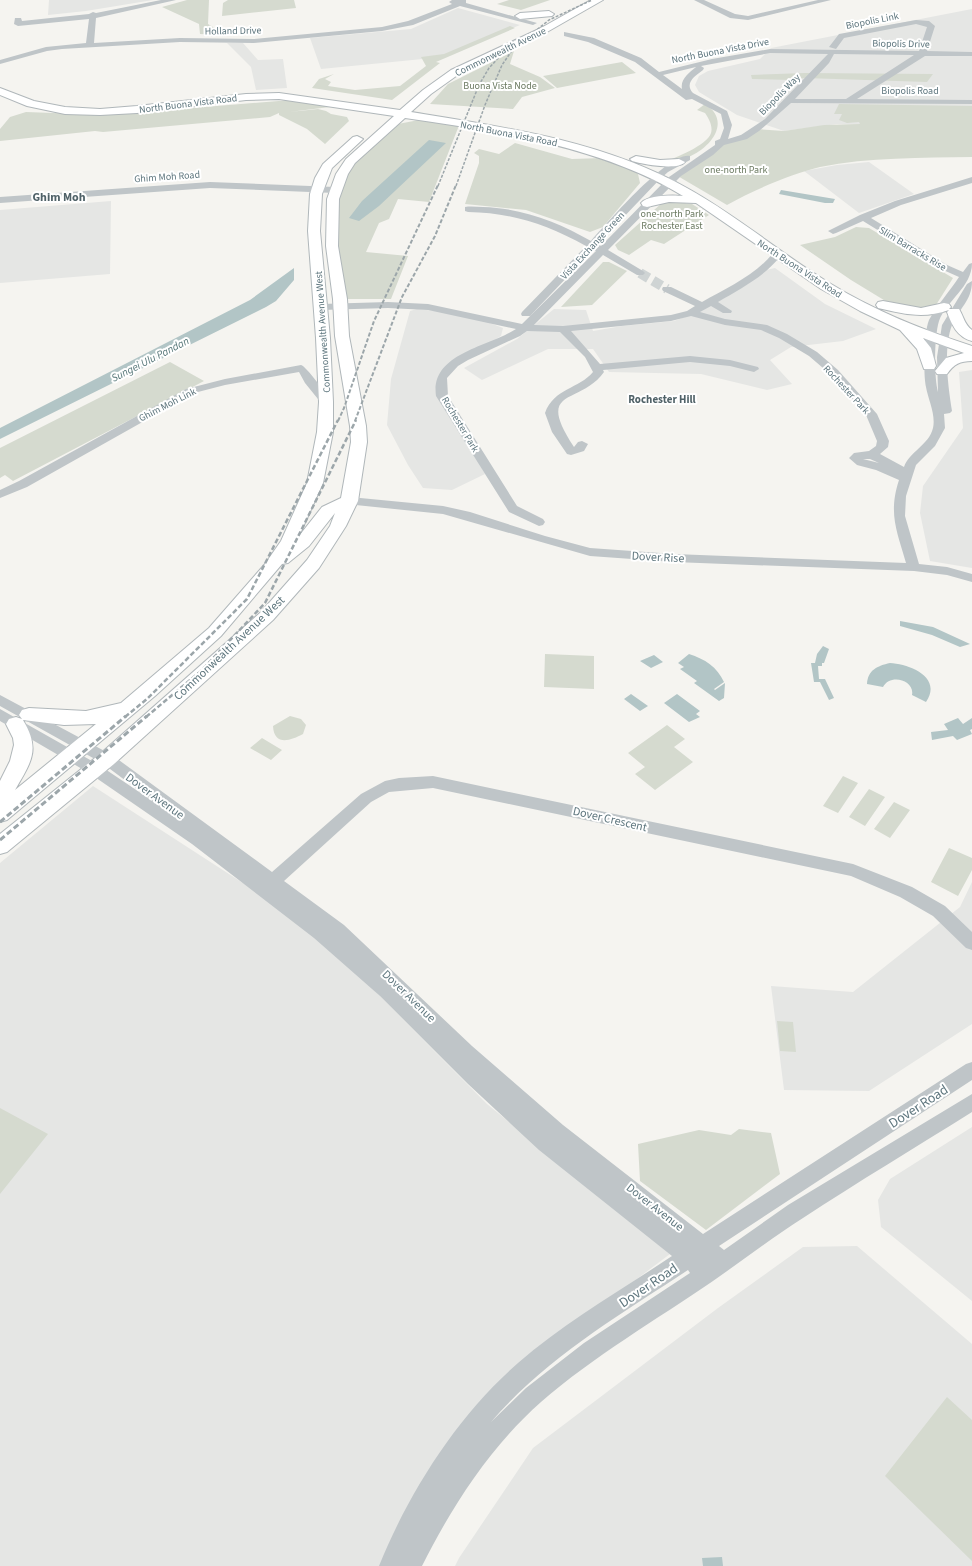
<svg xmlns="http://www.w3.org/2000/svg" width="972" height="1566" font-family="'Source Sans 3',sans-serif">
<rect width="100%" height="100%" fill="#f5f4f0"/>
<path fill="#e5e6e4" d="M 49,0 L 153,0 L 86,11 L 48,15 Z
M 458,8 L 520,25 L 443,57 L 321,69 L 310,38 L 411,29 Z
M 972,9 L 972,128 L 837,124 L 784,131 L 737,115 L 699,92 L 695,85 L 699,76 L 708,71 L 760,59 L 771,48 Z
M 227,43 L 243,43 L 258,60 L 283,59 L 287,88 L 256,90 L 251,67 Z
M 869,162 L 914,194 L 859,213 L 804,171 L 837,165 Z
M 111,201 L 110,274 L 0,283 L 0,210 Z
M 775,268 L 825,304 L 876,329 L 843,341 L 791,347 L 770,360 L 792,384 L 767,390 L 701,374 L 609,372 L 593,349 L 548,349 L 482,380 L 464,368 L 517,339 L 554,309 L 586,310 L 593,331 L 622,326 L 674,321 L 701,311 L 748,284 L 766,270 Z
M 417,309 L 454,313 L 482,320 L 503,328 L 501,336 L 451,365 L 441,394 L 485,474 L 452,490 L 423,488 L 408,465 L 387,425 L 391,379 L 410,311 Z
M 972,370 L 972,568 L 930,561 L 920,513 L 923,486 L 963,428 L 959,372 Z
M 93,786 L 283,909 L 364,980 L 487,1104 L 670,1254 L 524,1364 L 383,1566 L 0,1566 L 0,863 Z
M 972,882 L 972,1024 L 869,1091 L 784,1090 L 771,986 L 853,992 L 960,907 Z
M 972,1127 L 972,1301 L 881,1227 L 878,1200 L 890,1179 Z
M 857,1246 L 972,1344 L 972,1566 L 455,1566 L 459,1558 L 533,1448 L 718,1308 L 803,1247 Z"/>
<path fill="#d5dacf" d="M 187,0 L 209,0 L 208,24 L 218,30 L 220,35 L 200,34 L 199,24 L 162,7 Z
M 228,0 L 294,0 L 296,8 L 222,16 L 223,3 Z
M 509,0 L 550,0 L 521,10 L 497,4 Z
M 510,26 L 515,28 L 436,62 L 440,63 L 392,100 L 312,88 L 319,79 L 334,74 L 325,79 L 331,82 L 328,86 L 355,90 L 400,86 L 426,66 L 421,57 L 444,54 Z
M 514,51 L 510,64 L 540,77 L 555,88 L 522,97 L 513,109 L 430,104 L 448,84 Z
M 622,62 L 636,73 L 557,88 L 543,76 Z
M 805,73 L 933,74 L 927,82 L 805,78 L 793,80 L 752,79 L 751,75 Z
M 291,100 L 330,107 L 289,112 L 318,109 L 326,111 L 331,114 L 347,117 L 349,121 L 325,144 L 307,129 L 279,115 L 279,113 L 270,117 L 103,132 L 95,131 L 0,141 L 0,129 L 10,117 L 26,112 L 107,115 Z
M 705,104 C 732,121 711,148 688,157 C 681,160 672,161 664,163 C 675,157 707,146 711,133 C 713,126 709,119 705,113 L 697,110 Z
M 839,104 L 972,106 L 972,157 C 922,158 869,157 820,167 C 792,174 753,190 727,205 L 676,175 L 722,143 L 756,129 L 784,131 L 824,125 L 860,124 L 859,122 L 847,123 L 839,120 L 842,114 L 834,114 Z
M 424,119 L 457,123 L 458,128 L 429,202 L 398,199 L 389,219 L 379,223 L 366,252 L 408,256 L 391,299 L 340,299 L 332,246 L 342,174 L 398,124 Z
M 515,143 L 572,159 L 602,158 L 632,169 L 638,174 L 640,183 L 603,227 L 590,232 L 526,210 L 465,204 L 479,163 L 479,156 L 474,153 L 479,149 L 499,154 Z
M 669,201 L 692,204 L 709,215 L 664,244 L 651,240 L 629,255 L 618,250 L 615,245 L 663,202 Z
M 856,227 L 869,228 L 953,278 L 936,305 L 917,308 L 892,305 L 851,280 L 800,245 L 835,237 Z
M 603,262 L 609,262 L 627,271 L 592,305 L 561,307 Z
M 170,362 L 204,381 L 13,481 L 5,475 L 0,478 L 0,448 Z
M 545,654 L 594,656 L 594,689 L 544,687 Z
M 290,716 L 301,719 L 306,725 L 303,734 C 290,741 274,746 273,726 Z
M 667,725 L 685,739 L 674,747 L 693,762 L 655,790 L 635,774 L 645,767 L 628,753 Z
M 262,738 L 282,750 L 271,760 L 250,748 Z
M 843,776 L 858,783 L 838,813 L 823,806 Z
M 869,789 L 885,797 L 865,826 L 849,817 Z
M 894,802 L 910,810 L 890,838 L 874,829 Z
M 949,848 L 972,858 L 972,870 L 958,896 L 931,882 Z
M 777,1021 L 793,1022 L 796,1052 L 780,1051 Z
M 0,1108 L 48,1134 L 0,1194 Z
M 739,1129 L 771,1133 L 780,1174 L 706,1230 L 640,1181 L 638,1144 L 699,1130 L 731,1135 Z
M 947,1397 L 972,1420 L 972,1561 L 885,1476 Z"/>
<path fill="#b2c5c6" d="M 429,140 L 446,143 L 379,206 L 359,221 L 349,218 L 362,201 Z
M 781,190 L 835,199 L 833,203 L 825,203 L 779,194 Z
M 294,268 L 294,280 L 276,301 L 266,307 L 0,439 L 0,428 L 250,300 Z
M 900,621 L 933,627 L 970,644 L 960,647 L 932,635 L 900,626 Z
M 823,646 L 829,649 L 824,663 L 822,663 L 822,666 L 818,666 L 819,679 L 825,679 L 834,698 L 829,700 L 820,682 L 814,682 L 811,663 L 815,663 L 817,654 Z
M 689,654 C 705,659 717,667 724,682 L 714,689 L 715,690 L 725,683 L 724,698 L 719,701 L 694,683 L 697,681 L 680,669 L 684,667 L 678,663 Z
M 654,655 L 663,662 L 651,668 L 640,661 Z
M 890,663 C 909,664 943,677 926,702 L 912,695 C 915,680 890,673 883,687 L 867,684 C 868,670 877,666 890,663 Z
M 631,694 L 648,706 L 640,711 L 624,699 Z
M 677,694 L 700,711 L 696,714 L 700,717 L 689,722 L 664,703 Z
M 958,718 L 963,724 L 972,718 L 972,729 L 970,730 L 972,734 L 957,740 L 953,736 L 932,740 L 931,732 L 948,730 L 944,724 Z
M 722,1557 L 723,1566 L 703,1566 L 702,1558 Z"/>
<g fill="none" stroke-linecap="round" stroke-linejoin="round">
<path stroke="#cfd4d4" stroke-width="10" stroke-dasharray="10 5" stroke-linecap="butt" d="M 640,273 L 667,289"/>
<g stroke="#b0b7ba" stroke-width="2">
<path id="major" d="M 591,0 L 603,0 L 547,32 L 459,74 L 431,94 L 411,112 C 505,127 603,141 687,188 C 738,216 781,254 831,284 C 875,311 923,330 972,346 L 972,361 C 960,361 954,364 947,374 L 937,374 L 935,371 L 946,358 L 964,353 L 923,338 L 931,348 L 936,366 L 934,369 L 924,369 L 917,349 L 900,330 L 860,311 L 821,289 L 696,203 L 669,202 L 647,207 L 643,206 L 641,203 C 647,195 673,195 683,196 C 603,147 497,131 405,118 L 355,163 L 348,174 L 339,199 L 338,246 L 347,299 L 349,336 L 366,426 L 367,442 L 358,501 L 346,526 L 319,568 L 273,620 L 114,764 L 7,852 L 0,854 L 0,834 L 100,754 L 261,612 L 307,560 L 330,526 L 335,513 L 309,546 L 288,563 L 282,564 L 221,636 L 155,696 L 7,820 L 0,822 L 0,781 L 10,761 L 14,745 L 13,738 L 6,724 L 9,719 L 16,717 L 22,719 L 19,715 L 22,710 L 29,708 L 86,711 L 121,703 L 209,628 L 265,564 L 281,541 L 307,483 L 317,432 L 319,402 L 316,338 L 308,231 L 310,194 L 315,178 L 323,164 L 353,137 L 357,136 L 363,139 L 332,168 L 322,194 L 320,231 L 330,338 L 333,402 L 333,432 L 323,483 L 299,536 L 322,507 L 341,498 L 351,442 L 350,426 L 335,336 L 333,299 L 326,246 L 327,199 L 336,174 L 346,159 L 394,116 L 279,99 L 246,100 L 137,113 L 100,115 L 65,114 L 27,106 L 0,95 L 0,88 L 34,101 L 65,107 L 100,109 L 137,106 L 246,94 L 279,93 L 400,110 L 423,90 L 451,70 L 541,28 ZM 23,720 L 64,725 L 96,724 L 15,790 C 31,762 41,750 23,720 Z
M 549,11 L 554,14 L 552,16 L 520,19 L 515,16 L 520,13 Z
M 636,156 L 660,160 L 679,159 L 685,162 C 678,171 642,164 632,161 L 630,159 Z
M 883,301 L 921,308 L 944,303 L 949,304 L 951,307 L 949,309 L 959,309 C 964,317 964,324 972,330 L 972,341 C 957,337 952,325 947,312 L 949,310 C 924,319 903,314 878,308 L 876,305 L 878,302 Z"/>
</g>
<path fill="#bfc5c8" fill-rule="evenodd" d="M 161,0 L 176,0 L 96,18 L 94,43 L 180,38 L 254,39 L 382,27 L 408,21 L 452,4 L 449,2 L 452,0 L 466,0 L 466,3 L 537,23 L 533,25 L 460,6 L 413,25 L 382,31 L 254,43 L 180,42 L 62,49 L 47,51 L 0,64 L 0,60 L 46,47 L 86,43 L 89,19 L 18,26 L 14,24 L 15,18 L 21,18 L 22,21 L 89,14 L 93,12 L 96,13 Z
M 694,0 L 704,0 L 735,14 L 748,16 L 818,0 L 831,0 L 748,20 L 730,18 Z
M 916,20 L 929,21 L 935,26 L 927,51 L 972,52 L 972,56 L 925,56 L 857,99 L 972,100 L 972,104 L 791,103 L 759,131 L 747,139 L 724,145 L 713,155 L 681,176 L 608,250 L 643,271 L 645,273 L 643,275 L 637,275 L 603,255 L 534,325 L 563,326 L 671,315 L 687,311 L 695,306 L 663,291 L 662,289 L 663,287 L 671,287 L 702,302 C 727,288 756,275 774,252 L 780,252 L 782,254 C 766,276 741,288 718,302 L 732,311 L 731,313 L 723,313 L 711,306 L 700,312 L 725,319 L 767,325 L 787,334 L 817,352 L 838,370 L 877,414 L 889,441 L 888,447 L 880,454 L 904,467 C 909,452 929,445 933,428 C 936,415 928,399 926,387 C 923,374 924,331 929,320 C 937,305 950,291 959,277 L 941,269 L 863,221 L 836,233 L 833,234 L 828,231 L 860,215 L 895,201 L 972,177 L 972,183 L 901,205 L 871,218 L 947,265 L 963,272 L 969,264 L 972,263 C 972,287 946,301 939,321 C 934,337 934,377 938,392 L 937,357 L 942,325 L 967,284 L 972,281 C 972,301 959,308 952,325 C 943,349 948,386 952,411 L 950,413 L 944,414 L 945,428 L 935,446 L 916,465 L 906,496 L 905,516 L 919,564 L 947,567 L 972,574 L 972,582 L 947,575 L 914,571 L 674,562 L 590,556 L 443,514 L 346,504 L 344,501 L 346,498 L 350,497 L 443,506 L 470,512 L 545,536 L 590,548 L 674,554 L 906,563 C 897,531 888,514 899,480 L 876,470 L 857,465 L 849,458 L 854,453 L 869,451 L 876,446 L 877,441 L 866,415 L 830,374 L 809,356 L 779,338 L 761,330 L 725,325 L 691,316 L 671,321 L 571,331 L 600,364 L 690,356 L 730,360 L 758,367 L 759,369 L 754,372 L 730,366 L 690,362 L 603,370 L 604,372 C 580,406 534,386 574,447 L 578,442 L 582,441 L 588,444 L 584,451 L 571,455 L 567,454 L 552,432 L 545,413 C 554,388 579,389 593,372 L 585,357 L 560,332 L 527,331 L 520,336 L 468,360 L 458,366 L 447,378 L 448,396 L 517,506 L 543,519 L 545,522 L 543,525 L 539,526 L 509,512 L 436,396 C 430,353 489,347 516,329 L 428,310 L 388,308 L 321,310 L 316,307 L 321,304 L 388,302 L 428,304 L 522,324 L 596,251 L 593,250 L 530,316 L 522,316 L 521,314 L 522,312 L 586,246 C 546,224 513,213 468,212 L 465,211 L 465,207 C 471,206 477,207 483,207 C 522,208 558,222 591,241 C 606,224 669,151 690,156 L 690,160 L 668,172 L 660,179 L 598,244 L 601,246 L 669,177 L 715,145 L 715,141 L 720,139 L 724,128 L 721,114 L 692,99 L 686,100 L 635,62 L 588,42 L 564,36 L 564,32 L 594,38 L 641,58 L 659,72 L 712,59 L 770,49 L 919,51 L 927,27 L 916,24 L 844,38 L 836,49 L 829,47 L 839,34 ZM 770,53 L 828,54 L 765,119 L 741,135 L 728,139 L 732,125 L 727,111 L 693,93 C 684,83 695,76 703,70 L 704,68 L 701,66 ZM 834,54 L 914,55 L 846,99 L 795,99 L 829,63 ZM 696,67 C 689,73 680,79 682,89 L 663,75 ZM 863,459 L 870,459 L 879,463 Z
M 210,182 L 335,187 L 340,190 L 335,193 L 210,188 L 0,203 L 0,197 Z
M 301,365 C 306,366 327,395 332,402 L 330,404 L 322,404 L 305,383 L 299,372 L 225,385 L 194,393 L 27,487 L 0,498 L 0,490 L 19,481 L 186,389 L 225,379 Z
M 0,695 L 112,755 L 272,872 L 361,794 L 385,781 L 399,778 L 433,776 L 853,864 L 912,887 L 945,906 L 972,932 L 972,950 L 966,948 L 933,916 L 900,897 L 851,876 L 433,788 L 389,792 L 371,802 L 284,881 L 344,925 L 472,1046 L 563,1125 L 703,1234 L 966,1064 L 972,1062 L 972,1080 L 719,1246 L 724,1250 L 788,1205 L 972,1094 L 972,1112 C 916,1147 858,1182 803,1218 C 772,1238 743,1260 713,1281 C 656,1320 594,1356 541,1402 C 491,1446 452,1506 422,1566 L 379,1566 C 409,1492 457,1416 518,1363 C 565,1322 620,1291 672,1256 L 539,1150 L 468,1084 L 380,996 L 314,938 L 192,844 L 89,773 L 0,721 L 0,709 L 99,765 L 157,804 L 102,763 L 0,706 ZM 688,1270 L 690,1273 L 584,1343 L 526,1388 L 491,1422 C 546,1358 618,1316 688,1270 Z"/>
<use href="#major" fill="#fff" fill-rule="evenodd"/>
<path stroke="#9ca6aa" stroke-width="1.5" stroke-dasharray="3 1.5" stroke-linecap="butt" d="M 438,186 L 479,85 L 489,68 L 515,40
M 456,186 L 485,105 L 502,65 L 513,49 L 549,20 L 592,0"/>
<path stroke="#9ca6aa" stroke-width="2" stroke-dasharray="4 2" stroke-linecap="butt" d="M 338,421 L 344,408 L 374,321 L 438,185
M 355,421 L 402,297 L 435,236 L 456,185"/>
<path stroke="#9ca6aa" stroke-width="2.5" stroke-dasharray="5 2.5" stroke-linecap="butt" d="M 125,717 L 147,699 L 247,599 L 338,420
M 146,717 L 202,670 L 265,603 L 356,420"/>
<path stroke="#9ca6aa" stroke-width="3" stroke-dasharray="6 3" stroke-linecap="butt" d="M 0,822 L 126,716
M 0,840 L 147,716"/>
</g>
<g text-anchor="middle" stroke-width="4" stroke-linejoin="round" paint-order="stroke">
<g font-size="10" fill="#5e767e" stroke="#fff">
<text transform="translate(872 20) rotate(-11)" y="4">Biopolis Link</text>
<text transform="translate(233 30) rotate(-1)" y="4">Holland Drive</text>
<text transform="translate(901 43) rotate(1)" y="4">Biopolis Drive</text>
<text transform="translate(720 50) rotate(-11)" y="4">North Buona Vista Drive</text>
<text transform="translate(500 51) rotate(-26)" y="4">Commonwealth Avenue</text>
<text x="910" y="94">Biopolis Road</text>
<text transform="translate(779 94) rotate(-45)" y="4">Biopolis Way</text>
<text transform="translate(188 103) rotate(-7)" y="4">North Buona Vista Road</text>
<text transform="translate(509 133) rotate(11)" y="4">North Buona Vista Road</text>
<text transform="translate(167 176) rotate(-4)" y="4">Ghim Moh Road</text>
<text transform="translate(592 245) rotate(-47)" y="4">Vista Exchange Green</text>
<text transform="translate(913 248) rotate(31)" y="4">Slim Barracks Rise</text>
<text transform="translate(800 268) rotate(33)" y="4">North Buona Vista Road</text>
<text transform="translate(322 332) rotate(-94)" y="4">Commonwealth Avenue West</text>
<text transform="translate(847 389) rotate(47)" y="4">Rochester Park</text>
<text transform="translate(167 404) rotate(-27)" y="4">Ghim Moh Link</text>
<text transform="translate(461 424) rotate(59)" y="4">Rochester Park</text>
</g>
<g font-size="10" fill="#6b7a61" stroke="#fff">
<text x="500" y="89">Buona Vista Node</text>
<text x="736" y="173">one-north Park</text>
<text x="672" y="217">one-north Park<tspan x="672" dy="12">Rochester East</tspan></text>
</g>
<g font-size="11" font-style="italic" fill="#58787a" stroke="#fff">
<text transform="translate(150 359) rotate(-27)" y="4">Sungei Ulu Pandan</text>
</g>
<g font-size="11" font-weight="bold" fill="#506268" stroke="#fff">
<text x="662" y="403">Rochester Hill</text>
</g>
<g font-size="12" font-weight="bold" fill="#506268" stroke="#fff">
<text x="59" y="201">Ghim Moh</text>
</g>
<g font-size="12" fill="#5e767e" stroke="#fff">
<text transform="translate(658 557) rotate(3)" y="4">Dover Rise</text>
<text transform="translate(229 648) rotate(-43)" y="4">Commonwealth Avenue West</text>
<text transform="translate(155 796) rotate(36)" y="4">Dover Avenue</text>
<text transform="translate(610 819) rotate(13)" y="4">Dover Crescent</text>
<text transform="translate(409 996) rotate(44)" y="4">Dover Avenue</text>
<text transform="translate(655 1207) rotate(38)" y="4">Dover Avenue</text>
</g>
<g font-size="14" fill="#5e767e" stroke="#fff">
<text transform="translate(918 1106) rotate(-33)" y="5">Dover Road</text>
<text transform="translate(648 1285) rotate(-34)" y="5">Dover Road</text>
</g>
</g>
</svg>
